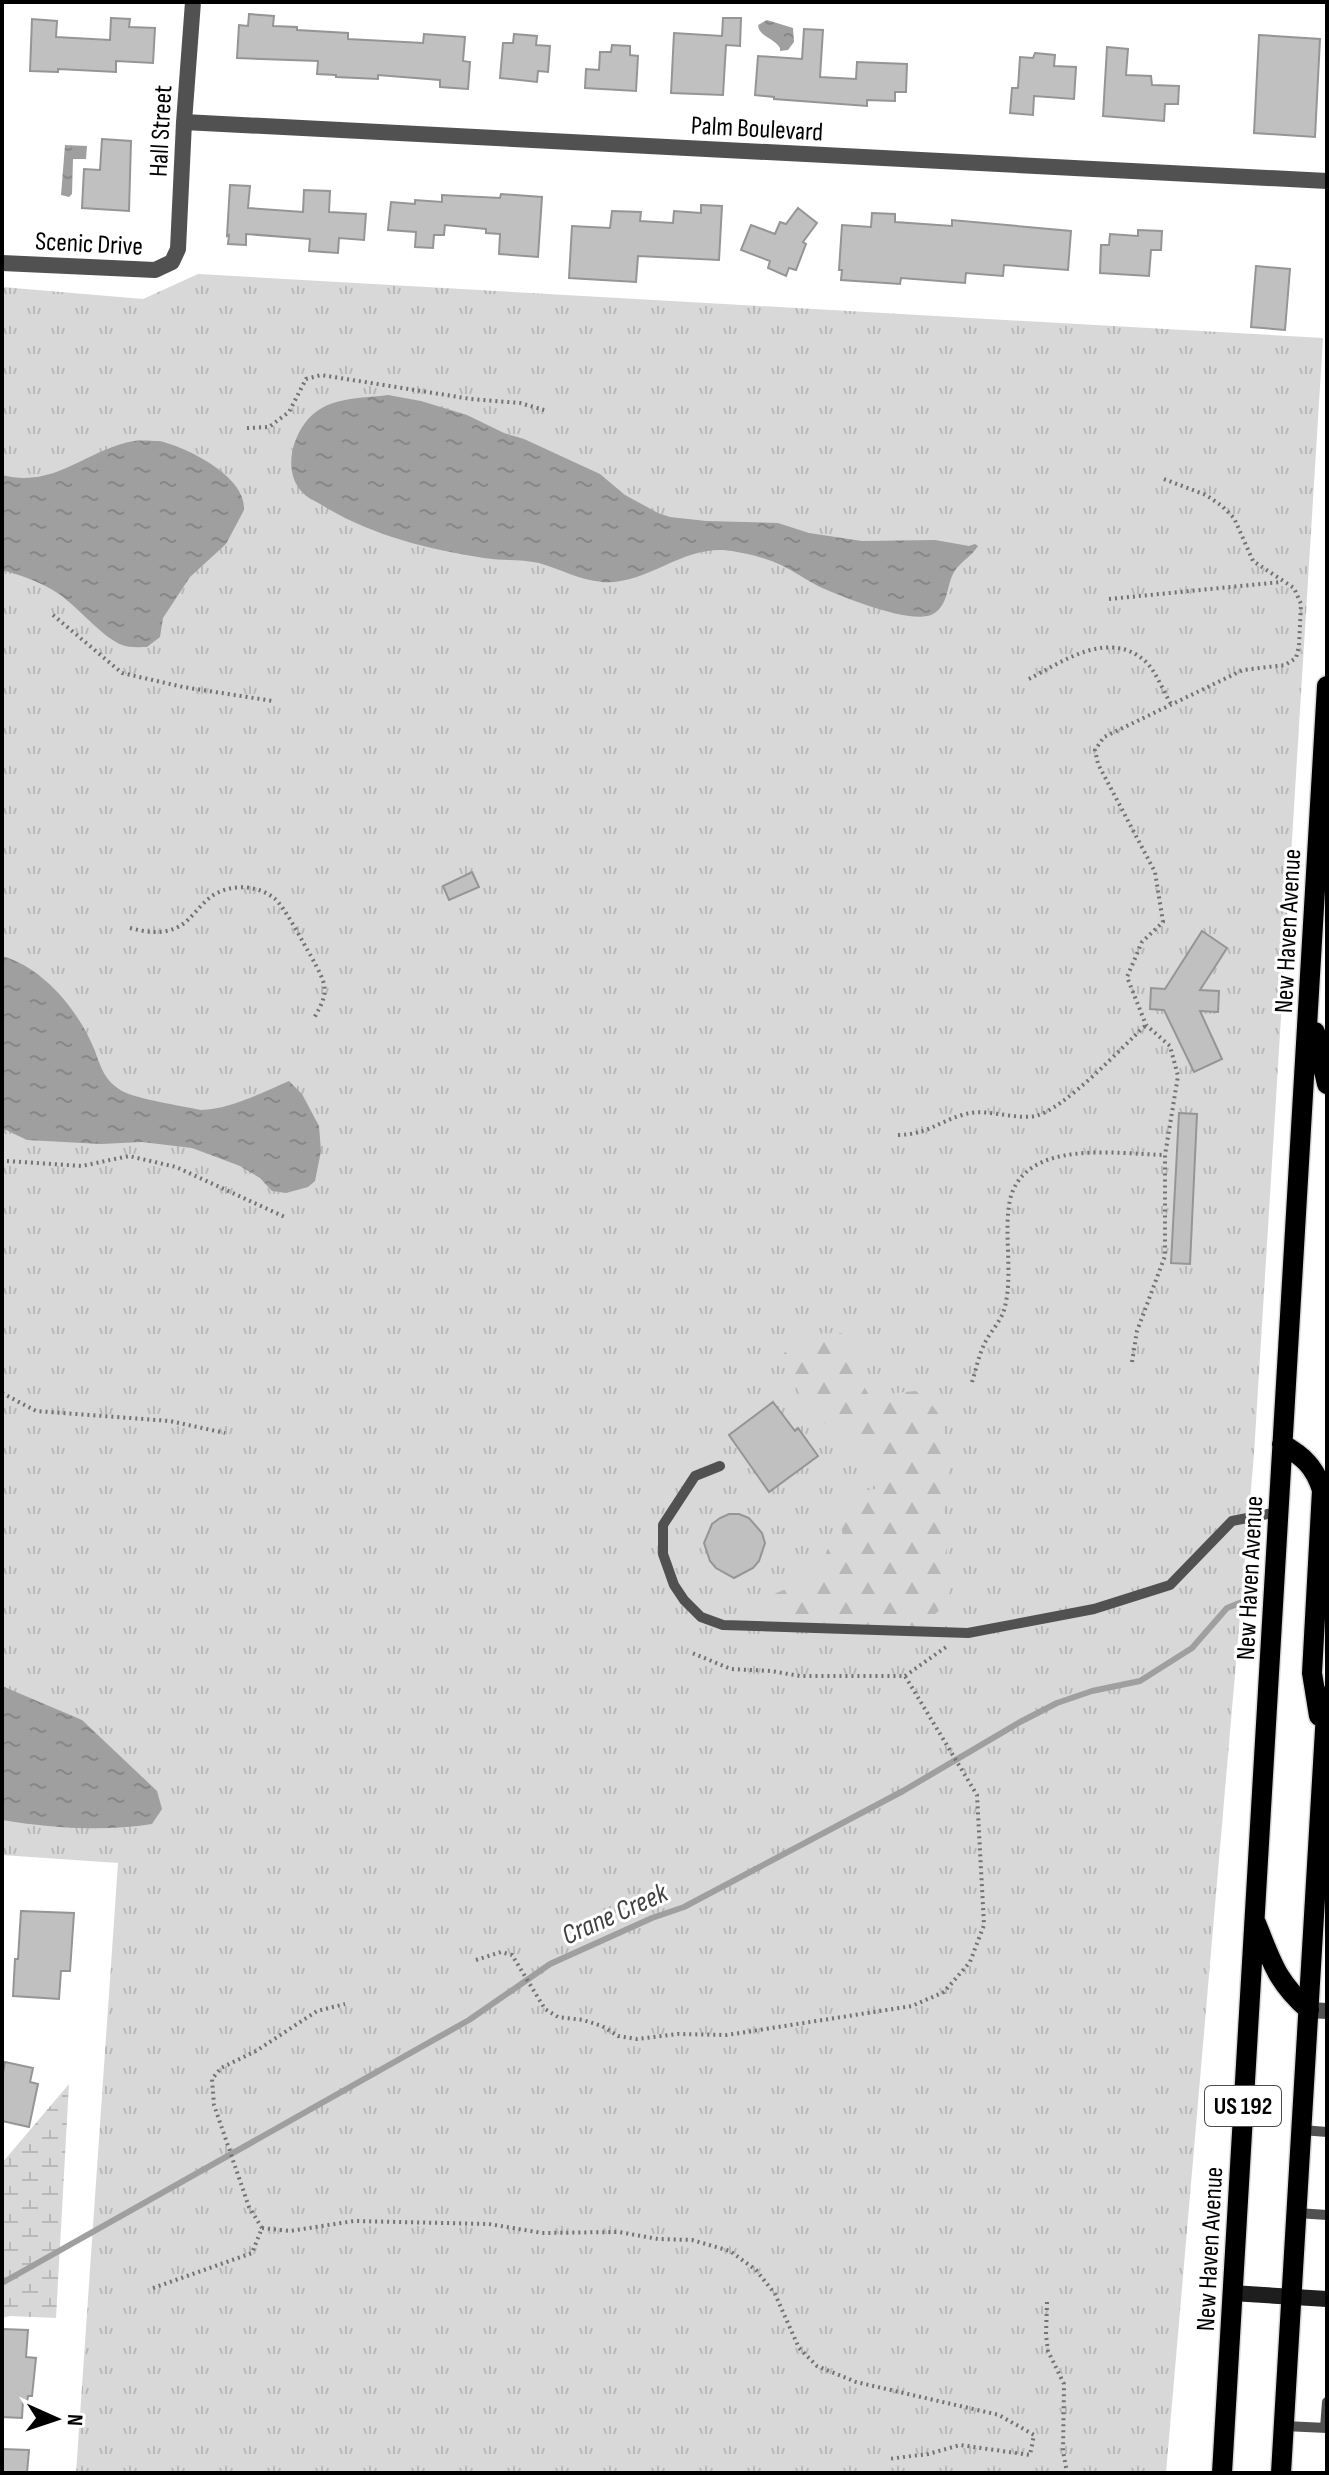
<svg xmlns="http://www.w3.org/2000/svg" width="1329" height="2475" font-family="'Sofia Sans Condensed',sans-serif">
<defs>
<pattern id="grass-tufts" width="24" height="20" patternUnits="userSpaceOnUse" patternTransform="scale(2)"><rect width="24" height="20" fill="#d8d8d8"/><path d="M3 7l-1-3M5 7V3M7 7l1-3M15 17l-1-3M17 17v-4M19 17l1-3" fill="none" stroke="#b8b8b8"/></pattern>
<pattern id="forest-firs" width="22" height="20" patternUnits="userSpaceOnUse" patternTransform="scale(2)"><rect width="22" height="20" fill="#d8d8d8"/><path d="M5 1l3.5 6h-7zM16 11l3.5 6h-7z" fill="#b8b8b8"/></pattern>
<pattern id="wetland-marsh" width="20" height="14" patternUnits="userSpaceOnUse" patternTransform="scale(2)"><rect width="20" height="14" fill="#d8d8d8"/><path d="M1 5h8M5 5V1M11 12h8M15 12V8" fill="none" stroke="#b8b8b8"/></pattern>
<pattern id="water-ripples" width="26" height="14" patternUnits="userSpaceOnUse" patternTransform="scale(2)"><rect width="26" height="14" fill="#9f9f9f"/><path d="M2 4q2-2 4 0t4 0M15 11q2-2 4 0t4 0" fill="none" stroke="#878787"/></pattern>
</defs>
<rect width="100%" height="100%" fill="#fff"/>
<path fill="url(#grass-tufts)" d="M 198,274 L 1323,338 L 1254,1454 L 1166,2473 L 76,2473 L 118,1863 L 2,1855 L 2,287 L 143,299 Z"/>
<path fill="url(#forest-firs)" d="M 840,1333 L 853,1337 L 864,1360 L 863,1384 L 872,1401 L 895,1393 L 916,1391 C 940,1411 946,1418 942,1450 L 950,1464 C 944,1484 948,1502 943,1522 C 951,1538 948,1549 941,1565 C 964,1595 941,1609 918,1629 L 782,1623 L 771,1617 L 766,1605 L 772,1595 L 808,1579 L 820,1568 L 828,1548 L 843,1537 C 837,1508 844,1493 875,1489 L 878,1476 L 861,1446 L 838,1435 L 809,1410 L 780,1358 C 801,1332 807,1334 840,1333 Z"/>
<path fill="url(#wetland-marsh)" d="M 69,2084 L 56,2318 L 10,2316 L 2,2318 L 2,2163 Z"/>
<path fill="url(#water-ripples)" d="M 767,20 L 793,28 L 794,42 L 788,50 L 780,51 L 780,48 C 773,37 759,37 758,25 Z
M 65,145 L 87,146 L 86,159 L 73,159 L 72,194 L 69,197 L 61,195 Z
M 388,395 L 421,401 L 467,415 L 504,433 L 524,439 L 600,474 L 625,495 L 658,513 L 670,517 L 706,521 L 778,523 L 809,533 L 862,541 L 935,540 L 969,546 L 975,544 L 978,546 C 972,556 960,562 954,572 C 946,586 949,605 933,614 C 913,626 840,596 818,586 C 806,580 794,571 781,565 C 763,557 743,552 723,550 C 679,548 646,585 602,582 C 579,580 560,569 539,563 C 521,559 502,561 484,558 C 426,549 370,535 320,504 C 315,501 308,498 304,494 C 284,475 290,443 305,423 C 325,396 359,399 388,395 Z
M 159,441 C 187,447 247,477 244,510 L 226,544 L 190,577 L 163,618 L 160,637 L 147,647 C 140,647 129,648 122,645 C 102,637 79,608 59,594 C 41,582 23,576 2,570 L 2,475 C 55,489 87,449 134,441 C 142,440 151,441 159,441 Z
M 2,956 C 44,968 79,1011 95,1051 C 101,1068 105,1081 122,1091 C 137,1099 182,1106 201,1110 C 231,1109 261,1093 289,1081 L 302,1094 L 319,1126 L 321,1151 L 315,1181 L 308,1187 L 286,1193 L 272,1191 L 260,1178 L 240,1166 L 192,1148 L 142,1142 L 101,1144 L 27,1140 L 2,1128 Z
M 2,1686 L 82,1720 L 157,1791 L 162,1809 L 152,1824 C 103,1832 51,1828 2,1820 Z"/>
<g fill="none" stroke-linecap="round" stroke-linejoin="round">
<path stroke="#9f9f9f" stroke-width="6" d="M 2,2283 L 469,2020 L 550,1964 L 652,1918 L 684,1907 L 903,1791 L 1020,1722 L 1057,1703 L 1092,1691 L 1140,1681 L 1192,1648 L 1227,1608 L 1247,1600"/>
</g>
<path fill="#c0c0c0" stroke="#959595" stroke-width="2" d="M 249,14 L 274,16 L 273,26 L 297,27 L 297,30 L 348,33 L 348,39 L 423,43 L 424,34 L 465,37 L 463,61 L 470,62 L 468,89 L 440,87 L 440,80 L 378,75 L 378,79 L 336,77 L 336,75 L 317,74 L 318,61 L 237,58 L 239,25 L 248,26 Z
M 111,18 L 130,19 L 129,27 L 155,28 L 153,63 L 116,61 L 116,72 L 58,69 L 58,72 L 30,71 L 32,19 L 57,21 L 56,37 L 110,40 Z
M 723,18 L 741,18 L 740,46 L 726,45 L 723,95 L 671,93 L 674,33 L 722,36 Z
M 804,29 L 823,30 L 820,77 L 856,79 L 857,62 L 907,64 L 906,92 L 895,92 L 895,101 L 867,100 L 867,106 L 774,99 L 774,97 L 755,95 L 758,56 L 802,59 Z
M 514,34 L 537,36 L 536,45 L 550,46 L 548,72 L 538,71 L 537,82 L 500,78 L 503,43 L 513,43 Z
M 1259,35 L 1320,39 L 1315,137 L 1254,133 Z
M 612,45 L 630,46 L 630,55 L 638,56 L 636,91 L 585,88 L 586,69 L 599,70 L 600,52 L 611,52 Z
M 1107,47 L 1128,49 L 1126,75 L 1151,76 L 1152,85 L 1179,86 L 1178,104 L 1165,104 L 1164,121 L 1103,116 Z
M 1035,53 L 1055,55 L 1054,66 L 1076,67 L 1074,99 L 1034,96 L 1033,115 L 1010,113 L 1012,88 L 1018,88 L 1020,57 L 1033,58 Z
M 102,139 L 131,141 L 129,211 L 82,208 L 84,169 L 100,170 Z
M 230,185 L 250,186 L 248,208 L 303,212 L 304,190 L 330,191 L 329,212 L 366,214 L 364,240 L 339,238 L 338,253 L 309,251 L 310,239 L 246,234 L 246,245 L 228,244 L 229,235 L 227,236 Z
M 501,194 L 542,197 L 538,257 L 499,254 L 500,234 L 486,233 L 486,229 L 445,225 L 444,235 L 434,235 L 433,248 L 415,247 L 416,232 L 388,230 L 391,202 L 415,204 L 415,200 L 442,202 L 442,195 L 500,198 Z
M 701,205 L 722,206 L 719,260 L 638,256 L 636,282 L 569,278 L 572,226 L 610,228 L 612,211 L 641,212 L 640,221 L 673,223 L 674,211 L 701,213 Z
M 798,208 L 817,223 L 803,242 L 806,244 L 796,270 L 789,268 L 786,276 L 768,268 L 770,261 L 741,250 L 751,225 L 775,234 L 780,222 L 786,224 Z
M 872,213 L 895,214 L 895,222 L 952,226 L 952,220 L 1071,231 L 1068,270 L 1004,265 L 1003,276 L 966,273 L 965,283 L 901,278 L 900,284 L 841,280 L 842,270 L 839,270 L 842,225 L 871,227 Z
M 1138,230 L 1162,231 L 1161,250 L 1151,250 L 1149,276 L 1100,273 L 1101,245 L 1109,245 L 1110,234 L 1138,236 Z
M 1256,266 L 1290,269 L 1285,330 L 1251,327 Z
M 472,872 L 479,887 L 449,900 L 443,886 Z
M 1202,931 L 1227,948 L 1200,990 L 1219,991 L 1218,1012 L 1200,1011 L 1222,1059 L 1194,1072 L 1164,1010 L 1150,1009 L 1151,988 L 1165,989 Z
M 1179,1113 L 1197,1114 L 1190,1264 L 1171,1263 Z
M 773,1402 L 795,1431 L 798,1428 L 818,1456 L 769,1492 L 729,1435 Z
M 729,1514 L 739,1514 L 749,1518 L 762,1533 L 765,1543 L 759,1561 L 753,1568 L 734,1578 L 716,1568 L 710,1561 L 704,1543 L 712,1524 L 720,1518 Z
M 21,1911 L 74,1913 L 70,1971 L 61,1971 L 59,1999 L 13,1996 L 15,1959 L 18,1959 Z
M 5,2062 L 33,2068 L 30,2082 L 38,2084 L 29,2127 L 2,2121 L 2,2077 Z
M 2,2329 L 28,2330 L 26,2357 L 36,2358 L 32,2396 L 28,2396 L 27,2402 L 23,2401 L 22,2418 L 2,2417 Z
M 2,2449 L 29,2450 L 27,2473 L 2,2473 Z"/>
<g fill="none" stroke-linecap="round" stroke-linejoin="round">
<g stroke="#dbdbdb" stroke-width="23">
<path id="primary" d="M 1315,1032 L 1327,1084
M 1282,1444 C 1303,1456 1315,1467 1322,1490 L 1312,1673 L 1319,1716
M 1256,1923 C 1272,1962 1276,1981 1309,2010
M 1222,2473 L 1327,686
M 1281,2473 L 1327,1696"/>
</g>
<path stroke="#737373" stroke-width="4" stroke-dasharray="2 4" stroke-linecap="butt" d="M 247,428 L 269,427 L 289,412 L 306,379 L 321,375 L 471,399 L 520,403 L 544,410
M 1109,599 L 1281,582
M 53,615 L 122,673 L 183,687 L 273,701
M 1029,679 C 1063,661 1109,629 1145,661 C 1156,671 1163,691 1171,704
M 130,928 C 146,932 162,935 178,927 C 192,920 201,902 215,894 C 233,884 257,885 274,898 C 285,907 303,943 311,956 C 326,985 331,989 314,1018
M 898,1135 C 928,1134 936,1123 962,1115 C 986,1107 1011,1120 1035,1116 C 1064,1110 1122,1047 1145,1026
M 7,1161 L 82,1166 L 129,1156 L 176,1167 L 287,1218
M 1132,1362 L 1137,1331 L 1165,1256 L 1165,1155 L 1178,1076 L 1170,1046 L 1146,1025 L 1127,977 L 1142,942 L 1163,922 L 1155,872 L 1098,764 L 1095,750 L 1104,737 L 1243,670 L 1285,665 L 1296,658 L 1299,646 L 1301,604 L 1294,588 L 1253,561 L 1234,518 L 1222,506 L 1206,495 L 1161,478
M 972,1382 C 976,1370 978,1358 983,1347 C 988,1334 1000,1323 1004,1310 C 1014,1277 1003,1233 1010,1200 C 1024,1138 1118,1154 1165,1155
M 2,1393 L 36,1411 L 170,1421 L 225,1433
M 905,1676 L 946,1647
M 476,1960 L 501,1952 L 512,1955 L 545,2009 L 558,2017 L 583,2020 L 602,2026 L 618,2036 L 637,2039 L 678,2034 L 727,2035 L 912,2006 L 944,1992 L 970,1962 L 984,1925 L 977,1795 L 905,1676 L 800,1676 L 771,1671 L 731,1669 L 692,1653
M 262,2228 L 249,2207 L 214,2105 L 212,2079 L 221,2068 L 256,2051 L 317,2011 L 345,2004
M 153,2288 L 252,2253 L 262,2228 L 290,2231 L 354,2221 L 489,2224 L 542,2233 L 619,2232 L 658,2239 L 692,2240 L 730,2251 L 756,2270 L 775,2294 L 799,2348 L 817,2366 L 856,2382 L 999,2415 L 1034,2435 L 1030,2455 L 960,2445 L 928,2454 L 888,2459
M 1047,2302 L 1046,2335 L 1048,2351 L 1064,2384 L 1063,2451 L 1067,2473"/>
<path stroke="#515151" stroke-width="10" d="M 720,1466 L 695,1476 L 663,1525 L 663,1554 L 674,1585 L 684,1600 L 701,1617 L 723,1625 L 968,1633 L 1094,1609 L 1170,1585 L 1232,1521 L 1278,1512
M 1302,2130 L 1327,2132
M 1297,2213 L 1327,2215
M 1284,2426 L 1327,2428
M 1325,2428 L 1327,2402"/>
<path stroke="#515151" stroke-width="16" d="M 184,122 L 1327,181
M 2,263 L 155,270 L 172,262 L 178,249 L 184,122 L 193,2
M 1309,2010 L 1327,2011"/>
<path stroke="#1e1e1e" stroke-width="16" d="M 1232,2293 L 1327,2299"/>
<use href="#primary" stroke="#000" stroke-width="20"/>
</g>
<g text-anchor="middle" stroke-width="6" stroke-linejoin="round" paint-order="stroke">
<rect fill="#fff" stroke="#4c4c4c" stroke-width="2" x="1205" y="2086" width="76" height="40" rx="6"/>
<g font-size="24" font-weight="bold" fill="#000">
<text x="1243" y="2114">US 192</text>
</g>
<g font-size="26" fill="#000" stroke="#fff">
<text transform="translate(757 128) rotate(3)" y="9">Palm Boulevard</text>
<text transform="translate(160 131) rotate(-87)" y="9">Hall Street</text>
<text transform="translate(89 243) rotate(3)" y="9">Scenic Drive</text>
<text transform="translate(1287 931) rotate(-87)" y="9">New Haven Avenue</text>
<text transform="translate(1249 1578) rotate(-87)" y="9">New Haven Avenue</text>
<text transform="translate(1209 2249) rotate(-87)" y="9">New Haven Avenue</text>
</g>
<g font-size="28" font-style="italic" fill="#404040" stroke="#fff">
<text transform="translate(614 1913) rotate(-24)" y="10">Crane Creek</text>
</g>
</g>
<rect width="1329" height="2475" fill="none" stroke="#000000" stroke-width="8"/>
<g transform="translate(56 2419) rotate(93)" stroke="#ffffff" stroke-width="6" paint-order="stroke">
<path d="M0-6L14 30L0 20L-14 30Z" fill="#000000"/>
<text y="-12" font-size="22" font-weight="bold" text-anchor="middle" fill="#000000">N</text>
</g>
</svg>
